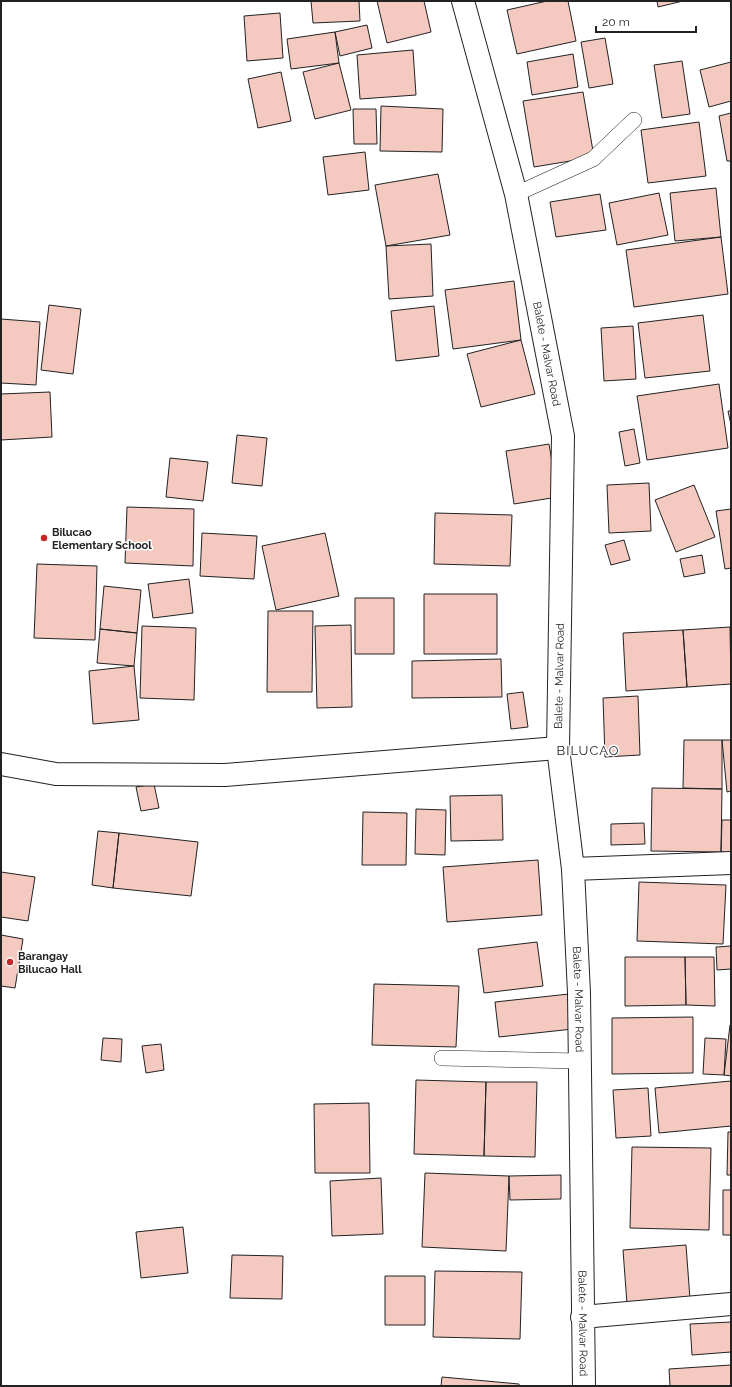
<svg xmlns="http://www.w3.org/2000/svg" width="732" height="1387" font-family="Raleway,sans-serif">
<rect width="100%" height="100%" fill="#fff"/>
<path fill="#f3c9c0" stroke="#222" d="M 311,1 L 359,1 L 360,21 L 313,23 Z
M 377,1 L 424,1 L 431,32 L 387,43 Z
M 547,1 L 568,1 L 576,41 L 517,54 L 507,10 Z
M 657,1 L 683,1 L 658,7 Z
M 280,13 L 283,58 L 247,61 L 244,16 Z
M 367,25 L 372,48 L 340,56 L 335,32 Z
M 335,32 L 339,63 L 291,69 L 287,39 Z
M 605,38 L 613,84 L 589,88 L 581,42 Z
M 413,50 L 416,95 L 360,99 L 357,55 Z
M 573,54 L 578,87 L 532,95 L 527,62 Z
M 682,61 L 690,114 L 662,118 L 654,65 Z
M 731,62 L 731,101 L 709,107 L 700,70 Z
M 339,63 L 351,110 L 315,119 L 303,72 Z
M 281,72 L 291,121 L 258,128 L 248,79 Z
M 583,92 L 594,157 L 534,167 L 523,101 Z
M 381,106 L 443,109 L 442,152 L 380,151 Z
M 353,109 L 376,109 L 377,144 L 354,144 Z
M 731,113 L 731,161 L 727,161 L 719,116 Z
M 699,122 L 706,176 L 648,183 L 641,130 Z
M 365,152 L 369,190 L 328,195 L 323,157 Z
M 438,174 L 450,235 L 386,246 L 375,185 Z
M 716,188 L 721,237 L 675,241 L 670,193 Z
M 659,193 L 668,235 L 617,245 L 609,203 Z
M 600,194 L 606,230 L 556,237 L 550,202 Z
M 721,237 L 728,294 L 634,307 L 626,250 Z
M 431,244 L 433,296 L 389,299 L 386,246 Z
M 514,281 L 521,340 L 453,349 L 445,290 Z
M 49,305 L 81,309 L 73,374 L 41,370 Z
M 434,306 L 439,356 L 396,361 L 391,311 Z
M 703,315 L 710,371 L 645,378 L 638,323 Z
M 1,319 L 40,322 L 36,385 L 1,383 Z
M 633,326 L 636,379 L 604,381 L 601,328 Z
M 521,340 L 535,394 L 481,407 L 467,354 Z
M 719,384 L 728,448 L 647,460 L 637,396 Z
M 50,392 L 52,437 L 1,440 L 1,394 Z
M 728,411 L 731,411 L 731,425 Z
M 634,429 L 640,463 L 625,466 L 619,432 Z
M 237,435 L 267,438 L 262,486 L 232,483 Z
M 549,444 L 558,497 L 514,504 L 506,451 Z
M 170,458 L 208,462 L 203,501 L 166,497 Z
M 649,483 L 651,531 L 609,533 L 607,485 Z
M 694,485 L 715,537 L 676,552 L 655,500 Z
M 127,507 L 194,509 L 193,566 L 125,563 Z
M 731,509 L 731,568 L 725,569 L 716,511 Z
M 435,513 L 512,515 L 510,566 L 434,564 Z
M 202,533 L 257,536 L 254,579 L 200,576 Z
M 325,533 L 339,596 L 276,610 L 262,546 Z
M 624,540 L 630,560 L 611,565 L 605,545 Z
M 702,555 L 705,573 L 684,577 L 680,559 Z
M 37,564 L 97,566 L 95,640 L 34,638 Z
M 189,579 L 193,613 L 153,618 L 148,584 Z
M 104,586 L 141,590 L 137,633 L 100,629 Z
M 424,594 L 497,594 L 497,654 L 424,654 Z
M 355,598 L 394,598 L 394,654 L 355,654 Z
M 268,611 L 313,611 L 312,692 L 267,692 Z
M 351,625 L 352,707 L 317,708 L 315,626 Z
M 142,626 L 196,628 L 194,700 L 140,698 Z
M 730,627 L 731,684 L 687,687 L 683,630 Z
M 100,629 L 137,633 L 134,666 L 97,663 Z
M 683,630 L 687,687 L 626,691 L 623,633 Z
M 501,659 L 502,697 L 412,698 L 412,661 Z
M 134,666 L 139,720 L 93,724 L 89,671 Z
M 523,692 L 528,727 L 511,729 L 507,694 Z
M 638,696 L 640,755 L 605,757 L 603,698 Z
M 684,740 L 722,740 L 722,789 L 683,788 Z
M 722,740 L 731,740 L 731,791 L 727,792 Z
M 154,784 L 159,808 L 141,811 L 136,787 Z
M 652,788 L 722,789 L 721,852 L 651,851 Z
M 502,795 L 503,840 L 451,841 L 450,796 Z
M 416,809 L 446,810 L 445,855 L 415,854 Z
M 363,812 L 407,813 L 406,865 L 362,865 Z
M 722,820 L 731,820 L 731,853 L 721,852 Z
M 644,823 L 645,844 L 611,845 L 611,824 Z
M 98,831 L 119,833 L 113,888 L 92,885 Z
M 119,833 L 198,842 L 191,896 L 113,888 Z
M 538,860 L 542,915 L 447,922 L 443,867 Z
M 1,872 L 35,877 L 28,921 L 1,917 Z
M 639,882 L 726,885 L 723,944 L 637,941 Z
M 1,935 L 23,939 L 15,988 L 1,986 Z
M 537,942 L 543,986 L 484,993 L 478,949 Z
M 731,946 L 731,969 L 717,970 L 716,947 Z
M 625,957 L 685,957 L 686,1005 L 625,1006 Z
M 685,957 L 714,957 L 715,1006 L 686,1005 Z
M 374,984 L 459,986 L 456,1047 L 372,1045 Z
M 569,994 L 573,1029 L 499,1037 L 495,1002 Z
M 693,1017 L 693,1073 L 612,1074 L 612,1018 Z
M 730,1025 L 731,1025 L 731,1076 L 724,1075 Z
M 103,1038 L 122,1039 L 121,1062 L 101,1060 Z
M 705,1038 L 726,1039 L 724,1075 L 703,1074 Z
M 161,1044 L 164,1070 L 146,1073 L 142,1046 Z
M 416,1080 L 486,1082 L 484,1156 L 414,1154 Z
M 731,1081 L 731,1126 L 659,1133 L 655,1088 Z
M 486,1082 L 537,1082 L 535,1157 L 484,1156 Z
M 648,1088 L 651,1136 L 616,1138 L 613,1090 Z
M 369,1103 L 370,1173 L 315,1173 L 314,1104 Z
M 728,1132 L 731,1132 L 731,1175 L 727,1175 Z
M 632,1147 L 711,1148 L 709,1230 L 630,1228 Z
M 425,1173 L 509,1176 L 506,1251 L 422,1247 Z
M 561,1175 L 561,1199 L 510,1200 L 509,1176 Z
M 381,1178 L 383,1234 L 332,1236 L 330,1181 Z
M 723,1190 L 731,1190 L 731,1235 L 723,1235 Z
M 183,1227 L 188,1273 L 141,1278 L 136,1232 Z
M 686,1245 L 690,1299 L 627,1304 L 623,1250 Z
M 232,1255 L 283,1256 L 282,1299 L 230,1298 Z
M 435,1271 L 522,1272 L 520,1339 L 433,1337 Z
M 385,1276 L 425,1276 L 425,1325 L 385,1325 Z
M 731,1322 L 731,1352 L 692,1355 L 690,1324 Z
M 731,1365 L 731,1386 L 670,1386 L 669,1369 Z
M 442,1377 L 519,1384 L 519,1386 L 441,1386 Z"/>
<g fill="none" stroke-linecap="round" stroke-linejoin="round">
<g stroke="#222" stroke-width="16">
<path id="lane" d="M 516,194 L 593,159 L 634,120
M 442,1058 L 579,1061"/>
</g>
<g stroke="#222" stroke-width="24">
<path id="street" d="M 1,764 L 56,774 L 225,775 L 558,748
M 573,869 L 731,863
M 582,1317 L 731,1304"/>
</g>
<g stroke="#222" stroke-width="24">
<g id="secondary">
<path id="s1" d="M 463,1 L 516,194 L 563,436 L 558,748 L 573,869 L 579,993 L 584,1386"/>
</g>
</g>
<use href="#lane" stroke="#fff" stroke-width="15"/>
<use href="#street" stroke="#fff" stroke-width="22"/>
<use href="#secondary" stroke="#fff" stroke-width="22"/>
</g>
<g fill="#c62828" stroke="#fff" stroke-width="1.5">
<circle cx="44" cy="538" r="4"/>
<circle cx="10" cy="962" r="4"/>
</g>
<g text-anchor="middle" stroke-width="3" stroke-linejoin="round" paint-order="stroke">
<g font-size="11" fill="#222" stroke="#fff">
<text dy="4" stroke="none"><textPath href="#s1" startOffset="363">Balete - Malvar Road</textPath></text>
<text transform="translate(559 676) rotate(-89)" y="4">Balete - Malvar Road</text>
<text dy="4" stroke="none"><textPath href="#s1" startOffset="1011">Balete - Malvar Road</textPath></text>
<text dy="4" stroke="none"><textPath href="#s1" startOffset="1335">Balete - Malvar Road</textPath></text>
</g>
<g font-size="11" font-weight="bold" fill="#222" stroke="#fff" text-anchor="start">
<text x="52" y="536">Bilucao<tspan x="52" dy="13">Elementary School</tspan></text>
<text x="18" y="960">Barangay<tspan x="18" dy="13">Bilucao Hall</tspan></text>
</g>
<g font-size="13" letter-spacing="1" fill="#222" stroke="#fff">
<text x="588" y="755">BILUCAO</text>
</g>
</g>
<rect width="732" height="1387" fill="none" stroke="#222222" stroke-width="4"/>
<path d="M596 26v6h100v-6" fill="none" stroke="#222222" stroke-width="2"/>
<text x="602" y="26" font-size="12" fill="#222222" stroke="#ffffff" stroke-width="3" paint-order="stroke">20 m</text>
</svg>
